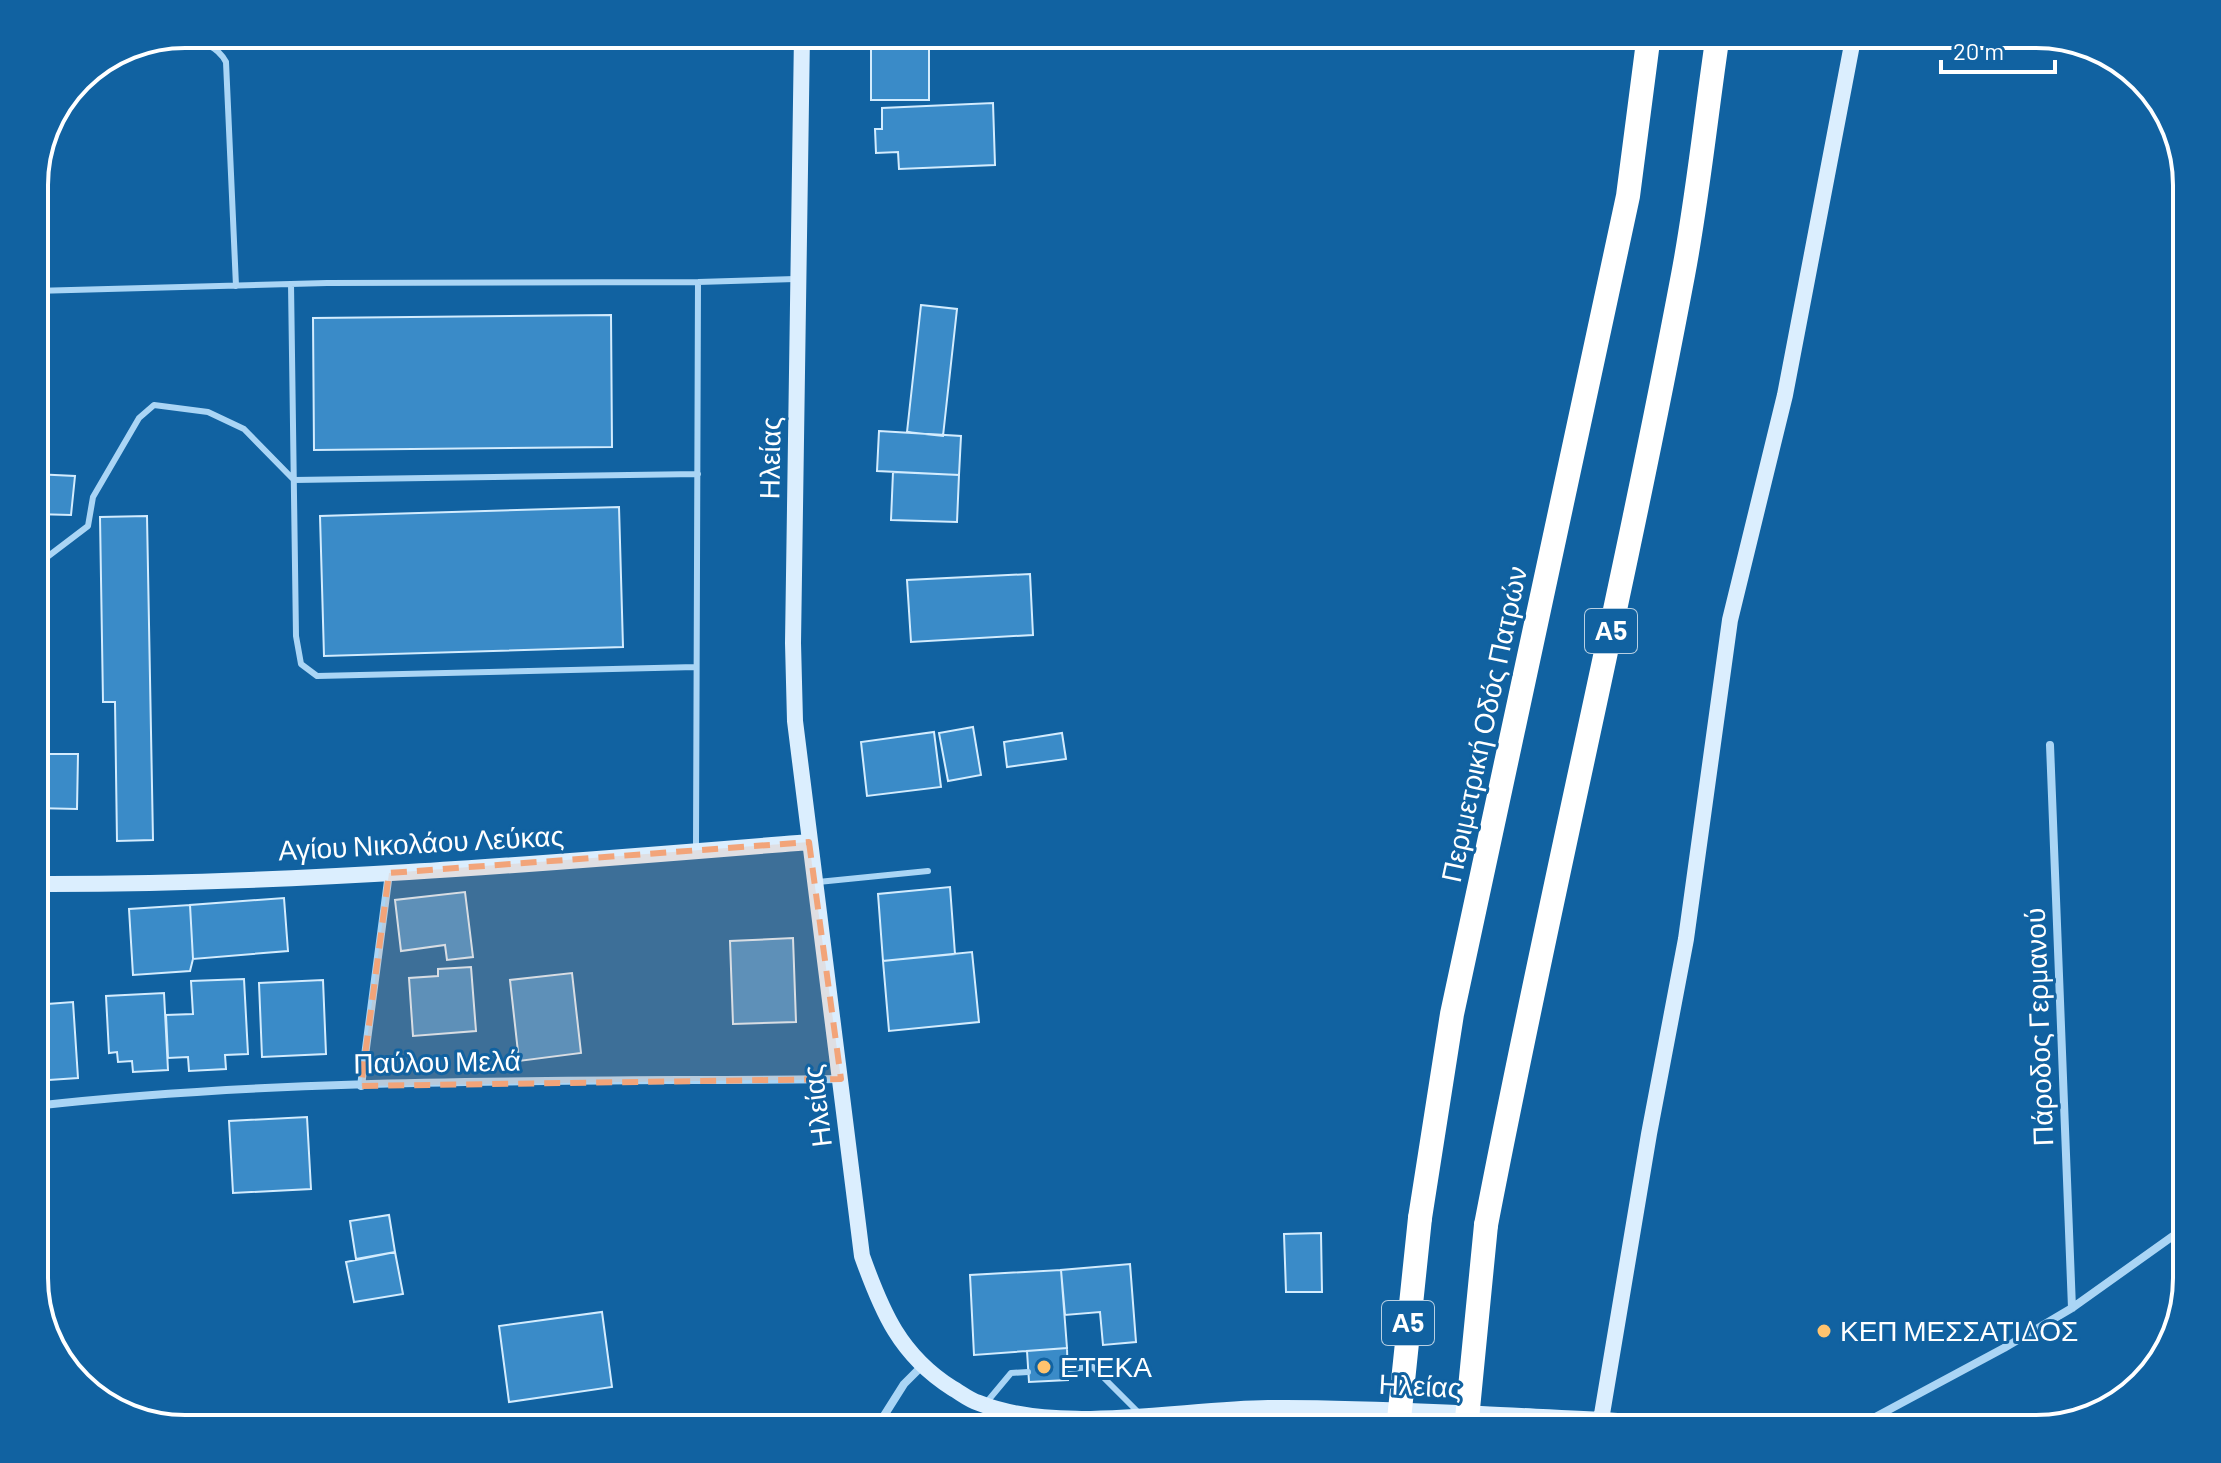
<svg xmlns="http://www.w3.org/2000/svg" width="2221" height="1463" font-family="Barlow,sans-serif">
<rect width="100%" height="100%" fill="#1162a1"/>
<path fill="#3a8bc8" stroke="#d3ecfe" stroke-width="2" d="M 871,34 L 929,34 L 929,100 L 871,100 Z
M 993,103 L 995,165 L 899,169 L 898,152 L 876,153 L 875,129 L 882,129 L 882,108 Z
M 921,305 L 957,309 L 943,436 L 907,432 Z
M 611,315 L 612,447 L 314,450 L 313,318 Z
M 879,431 L 961,436 L 959,475 L 877,471 Z
M 893,472 L 959,475 L 957,522 L 891,520 Z
M 34,474 L 75,476 L 71,515 L 34,514 Z
M 619,507 L 623,647 L 324,656 L 320,516 Z
M 147,516 L 153,840 L 117,841 L 115,702 L 103,702 L 100,517 Z
M 1030,574 L 1033,635 L 911,642 L 907,580 Z
M 973,727 L 981,775 L 948,781 L 939,733 Z
M 934,732 L 941,787 L 867,796 L 861,742 Z
M 1062,733 L 1066,759 L 1007,767 L 1004,742 Z
M 34,754 L 78,754 L 77,809 L 34,808 Z
M 950,887 L 955,954 L 883,961 L 878,894 Z
M 465,892 L 473,957 L 447,960 L 445,945 L 401,951 L 395,900 Z
M 284,898 L 288,951 L 193,959 L 190,905 Z
M 190,905 L 193,959 L 190,971 L 133,975 L 129,909 Z
M 793,938 L 796,1022 L 733,1024 L 730,941 Z
M 972,952 L 979,1022 L 889,1031 L 883,961 Z
M 471,967 L 476,1031 L 413,1036 L 409,978 L 438,976 L 438,969 Z
M 572,973 L 581,1053 L 519,1061 L 510,980 Z
M 244,979 L 248,1054 L 225,1055 L 226,1069 L 189,1071 L 188,1057 L 168,1058 L 166,1015 L 193,1014 L 191,981 Z
M 323,980 L 326,1054 L 262,1057 L 259,983 Z
M 164,993 L 168,1070 L 133,1072 L 132,1061 L 118,1062 L 117,1052 L 109,1053 L 106,996 Z
M 73,1002 L 78,1078 L 34,1081 L 34,1005 Z
M 307,1117 L 311,1189 L 233,1193 L 229,1121 Z
M 389,1215 L 395,1252 L 356,1259 L 350,1221 Z
M 1321,1233 L 1322,1292 L 1286,1292 L 1284,1234 Z
M 395,1252 L 403,1294 L 354,1302 L 346,1262 Z
M 1130,1264 L 1136,1342 L 1103,1345 L 1100,1312 L 1065,1315 L 1061,1270 Z
M 1061,1270 L 1067,1348 L 974,1355 L 970,1275 Z
M 602,1312 L 612,1387 L 509,1402 L 499,1326 Z
M 1067,1348 L 1068,1380 L 1029,1382 L 1027,1351 Z"/>
<g fill="none" stroke-linecap="round" stroke-linejoin="round">
<path stroke="#aad5f5" stroke-width="6" d="M 117,52 C 147,43 207,26 226,62 L 236,286
M 291,284 L 296,636 L 301,664 L 317,676 L 696,667
M 34,291 L 327,283 L 698,282 L 795,279
M 34,567 L 88,526 L 93,497 L 139,418 L 154,405 L 208,412 L 244,429 L 294,480 L 698,474
M 696,848 L 698,282
M 818,882 L 928,871
M 1068,1369 L 1093,1367 L 1138,1412
M 986,1403 L 1011,1373 L 1028,1372"/>
<path stroke="#aad5f5" stroke-width="8" d="M 2050,745 L 2072,1308
M 361,1086 L 389,873
M 34,1106 C 301,1076 572,1082 841,1079
M 879,1429 L 880,1422 L 904,1384 L 922,1366
M 1294,1429 L 1306,1408
M 1853,1429 L 2004,1348 L 2072,1308 L 2187,1226"/>
<path stroke="#dbeefe" stroke-width="16" d="M 802,34 L 793,643 L 795,721 L 862,1256 C 882,1312 900,1355 952,1388 C 961,1393 969,1400 979,1403 C 1059,1435 1180,1409 1268,1408 C 1339,1407 1410,1411 1481,1414 C 1553,1418 1626,1419 1699,1429
M 34,884 C 293,885 552,863 809,842
M 1601,1420 L 1649,1134 L 1686,939 L 1730,620 L 1785,395 L 1854,34"/>
<path stroke="#fff" stroke-width="24" d="M 1420,1218 L 1452,1014 L 1628,196 L 1649,34
M 1486,1225 C 1547,907 1623,593 1683,275 C 1698,196 1706,114 1718,34"/>
<path stroke="#fff" stroke-width="24" d="M 1398,1429 L 1420,1218
M 1466,1429 L 1486,1225"/>
</g>
<path fill="#f2a479" fill-opacity="0.2" stroke="#f2a479" stroke-width="6" stroke-dasharray="16 10" stroke-linejoin="round" d="M 809,842 L 841,1079 L 361,1086 L 389,873 Z"/>
<g fill="#ffc36e" stroke="#1162a1" stroke-width="3">
<circle cx="1824" cy="1331" r="8"/>
<circle cx="1044" cy="1367" r="8"/>
</g>
<g text-anchor="middle" stroke-width="6" stroke-linejoin="round" paint-order="stroke">
<g fill="#1162a1" stroke="#b8d0e3" stroke-width="2">
<rect x="1585" y="609" width="52" height="44" rx="6"/>
<rect x="1382" y="1301" width="52" height="44" rx="6"/>
</g>
<g font-size="26" font-weight="bold" fill="#fff">
<text x="1611" y="640">Α5</text>
<text x="1408" y="1332">Α5</text>
</g>
<g font-size="28" fill="#fff" stroke="#1162a1">
<text transform="translate(770 458) rotate(-89)" y="10">Ηλείας</text>
<text transform="translate(1484 724) rotate(-78)" y="10">Περιμετρική Οδός Πατρών</text>
<text transform="translate(421 843) rotate(-3)" y="10">Αγίου Νικολάου Λεύκας</text>
<text transform="translate(2039 1027) rotate(-92)" y="10">Πάροδος Γερμανού</text>
<text transform="translate(437 1062) rotate(-1)" y="10">Παύλου Μελά</text>
<text transform="translate(817 1106) rotate(-97)" y="10">Ηλείας</text>
<text transform="translate(1420 1386) rotate(3)" y="10">Ηλείας</text>
</g>
<g font-size="28" fill="#fff" stroke="#1162a1" text-anchor="start">
<text x="1840" y="1341">ΚΕΠ ΜΕΣΣΑΤΙΔΟΣ</text>
<text x="1060" y="1377">ΕΤΕΚΑ</text>
</g>
</g>
<path d="M0 0H2221V1463H0ZM185 48H2036A137 137 0 0 1 2173 185V1278A137 137 0 0 1 2036 1415H185A137 137 0 0 1 48 1278V185A137 137 0 0 1 185 48Z" fill="#1162a1" fill-rule="evenodd"/>
<path fill="none" stroke="#fff" stroke-width="4" d="M185 48H2036A137 137 0 0 1 2173 185V1278A137 137 0 0 1 2036 1415H185A137 137 0 0 1 48 1278V185A137 137 0 0 1 185 48Z"/>
<path d="M1941 60v12h114v-12" fill="none" stroke="#ffffff" stroke-width="4"/>
<text x="1953" y="60" font-size="24" fill="#ffffff" stroke="#1162a1" stroke-width="6" paint-order="stroke">20 m</text>
</svg>
